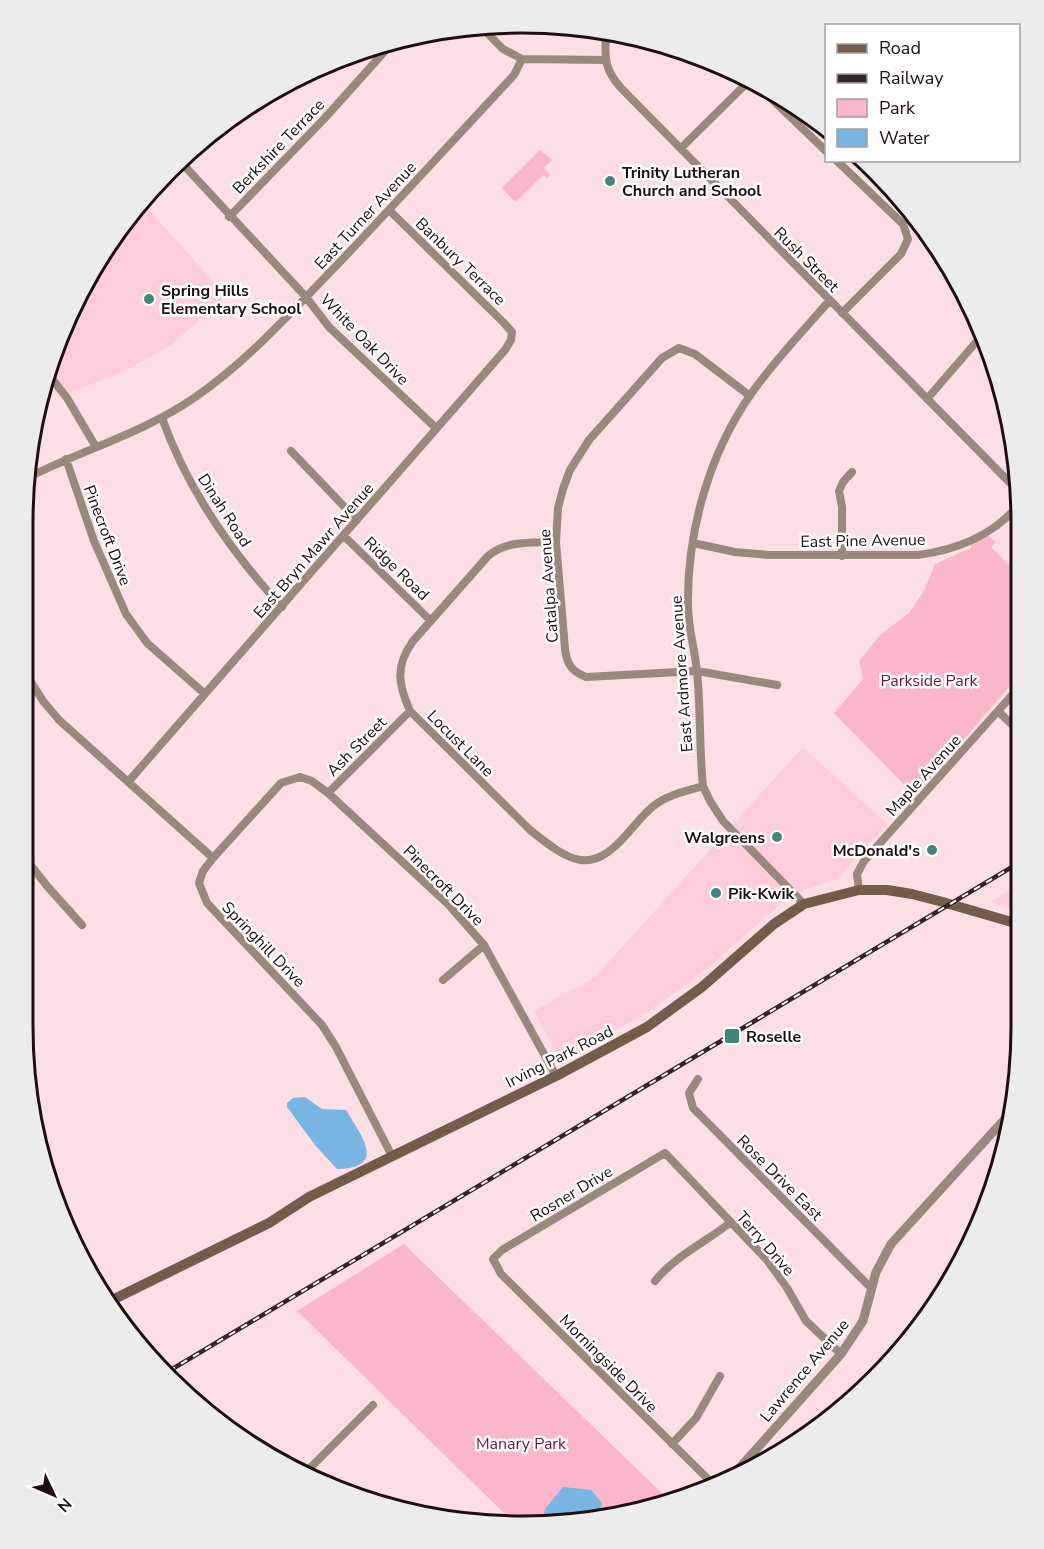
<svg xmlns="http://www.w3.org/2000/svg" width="1044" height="1549" font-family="'Nunito Sans',sans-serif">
<rect width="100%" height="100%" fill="#fcdee5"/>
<path fill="#fdced9" d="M 144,204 L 226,296 L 171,345 L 125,371 L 67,394 L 49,373 L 74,301 Z
M 803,747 L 887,824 L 837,879 L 804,890 L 781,904 L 713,963 L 679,990 L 639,1018 L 559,1058 L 534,1011 L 595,977 Z
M 1021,883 L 1021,911 L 990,902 Z"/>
<path fill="#f9b7c8" d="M 540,150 L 552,160 L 544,168 L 550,175 L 547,178 L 543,175 L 517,201 L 513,200 L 502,188 Z
M 986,534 L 996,542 L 991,547 L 1021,577 L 1021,673 L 915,796 L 834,713 L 863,679 L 859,661 L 881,634 L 909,613 L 924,591 L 935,564 L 971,548 L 971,542 Z
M 404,1244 L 668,1499 L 620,1517 L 515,1524 L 297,1311 Z"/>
<path fill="#79b5e2" d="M 305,1097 L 322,1109 L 346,1110 C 360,1134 389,1168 337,1169 L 315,1145 L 287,1107 L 287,1103 L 293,1098 Z
M 563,1487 L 591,1490 L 602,1503 L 598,1518 L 542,1522 L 545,1509 Z"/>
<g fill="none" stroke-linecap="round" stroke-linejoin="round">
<path stroke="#98897c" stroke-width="8" d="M 481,27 L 503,49 L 522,59 L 605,60
M 606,31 C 605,56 603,68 621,88 L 1019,492
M 755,83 L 826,151
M 681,148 L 750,80
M 179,160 L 306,297 L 329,327 L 436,428
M 836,160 L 903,224 L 908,239 L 901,254 L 842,313
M 229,217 L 324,119 L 394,41
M 49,375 L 67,398 L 96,447
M 750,396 L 695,354 L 679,348 L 662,358 L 589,440 L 570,470 L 563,489 L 558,508 L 556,542 L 565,649 C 567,664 571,671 586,677 L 697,671 L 777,685
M 927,399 L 984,333
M 162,418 C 187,488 231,552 282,607
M 291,451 L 357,520
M 66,459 L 94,541 L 126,614 L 147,643 L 205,694
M 27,478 C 82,450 143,433 194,398 C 248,361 292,311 337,265 C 397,202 455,138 514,75 L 522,59
M 344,536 L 431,621
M 556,542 C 532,543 507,540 488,556 L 413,641 C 395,666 398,684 410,711 L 530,830 C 569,861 590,877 627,834 C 636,824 645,812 656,804 C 670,794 687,791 703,786
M 693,543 L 735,552 L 769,555 L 918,555 C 956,550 995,535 1020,503
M 842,556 L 842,507 L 839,491 L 843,482 L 852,472
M 22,668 L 43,701 L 59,720 L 213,858
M 998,711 L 1022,734
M 128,782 L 505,350 L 511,340 L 512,332 L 504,323 L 389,210
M 328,793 L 410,711
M 22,854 L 47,886 L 82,925
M 859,890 L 857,874 L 864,861 L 1022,684
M 804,904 L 723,821 L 710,801 L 703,786 C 699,748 701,710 697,672 C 695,650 688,628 688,605 C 687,532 709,454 751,394 C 774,361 803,331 830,300
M 443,980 L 484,945
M 698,1079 L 689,1093 L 693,1108 L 871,1288
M 392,1156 L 336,1047 L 322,1025 L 207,903 L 199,883 L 203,871 L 213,858 L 281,783 L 300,777 L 312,781 L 328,793 L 448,904 L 484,945 L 556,1076
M 655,1281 C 675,1256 706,1242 731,1222
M 672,1444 L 696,1418 L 720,1376
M 305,1473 L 373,1405
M 711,1482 L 501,1274 L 493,1259 L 502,1250 L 665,1153 L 767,1260 L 787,1288 L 806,1321 L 841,1354"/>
<path stroke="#98897c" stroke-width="9" d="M 735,1473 L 841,1354 L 863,1321 L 876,1272 L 891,1244 L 1013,1110"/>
<path stroke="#725c4a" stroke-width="10" d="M 106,1303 L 269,1223 L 309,1197 L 558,1075 L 647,1027 L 702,987 L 774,924 L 804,904 L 859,890 L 887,890 L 912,894 L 939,901 L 1022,925"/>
<g stroke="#342327" stroke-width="4.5">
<path id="rail" d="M 169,1371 L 1022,861"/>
</g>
<use href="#rail" stroke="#fff" stroke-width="2" stroke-dasharray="7" stroke-linecap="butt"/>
</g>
<g fill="#42867b" stroke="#fff" stroke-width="2">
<circle cx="610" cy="181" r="6"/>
<circle cx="149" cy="299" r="6"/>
<circle cx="777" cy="837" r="6"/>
<circle cx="932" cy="850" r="6"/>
<circle cx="716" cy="893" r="6"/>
<rect x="724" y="1028" width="16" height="16" rx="3"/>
</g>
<g text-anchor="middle" stroke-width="5" stroke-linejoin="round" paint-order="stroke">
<g font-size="16" fill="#1e0e12" stroke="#fff">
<text transform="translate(278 146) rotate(-46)" y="6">Berkshire Terrace</text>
<text transform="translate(365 215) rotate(-47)" y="6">East Turner Avenue</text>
<text transform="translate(807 259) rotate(45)" y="6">Rush Street</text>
<text transform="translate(461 261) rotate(44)" y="6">Banbury Terrace</text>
<text transform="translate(365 339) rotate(46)" y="6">White Oak Drive</text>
<text transform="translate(225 510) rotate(57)" y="6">Dinah Road</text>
<text transform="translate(108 535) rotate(69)" y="6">Pinecroft Drive</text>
<text transform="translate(863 540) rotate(-1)" y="6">East Pine Avenue</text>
<text transform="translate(313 550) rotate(-49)" y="6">East Bryn Mawr Avenue</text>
<text transform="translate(397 568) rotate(44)" y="6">Ridge Road</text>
<text transform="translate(548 586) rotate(-94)" y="6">Catalpa Avenue</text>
<text transform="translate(681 674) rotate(-94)" y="6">East Ardmore Avenue</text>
<text transform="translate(461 743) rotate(45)" y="6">Locust Lane</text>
<text transform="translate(356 746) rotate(-45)" y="6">Ash Street</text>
<text transform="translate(923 775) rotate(-48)" y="6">Maple Avenue</text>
<text transform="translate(444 885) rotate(45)" y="6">Pinecroft Drive</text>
<text transform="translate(264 944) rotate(46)" y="6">Springhill Drive</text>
<text transform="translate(559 1056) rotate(-27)" y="6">Irving Park Road</text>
<text transform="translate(780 1177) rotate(45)" y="6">Rose Drive East</text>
<text transform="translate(571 1193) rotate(-31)" y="6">Rosner Drive</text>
<text transform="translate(766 1243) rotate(49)" y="6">Terry Drive</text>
<text transform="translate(609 1363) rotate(45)" y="6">Morningside Drive</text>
<text transform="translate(804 1370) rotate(-50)" y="6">Lawrence Avenue</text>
</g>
<g font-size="16" font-weight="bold" fill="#1e0e12" stroke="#fff" text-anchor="start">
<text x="622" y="178">Trinity Lutheran<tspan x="622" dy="18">Church and School</tspan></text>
<text x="161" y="296">Spring Hills<tspan x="161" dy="18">Elementary School</tspan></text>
<text x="765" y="843" text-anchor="end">Walgreens</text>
<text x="920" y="856" text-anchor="end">McDonald's</text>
<text x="728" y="899">Pik-Kwik</text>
<text x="746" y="1042">Roselle</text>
</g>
<g font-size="16" fill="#6a1537" stroke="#fff">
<text x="929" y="686">Parkside Park</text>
<text x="521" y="1449">Manary Park</text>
</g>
</g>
<path d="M0 0H1044V1549H0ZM522 33H522A489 489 0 0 1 1011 522V1027A489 489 0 0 1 522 1516H522A489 489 0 0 1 33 1027V522A489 489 0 0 1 522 33Z" fill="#edecec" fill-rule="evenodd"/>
<path fill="none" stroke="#1e0e12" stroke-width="3" d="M522 33H522A489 489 0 0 1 1011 522V1027A489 489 0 0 1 522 1516H522A489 489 0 0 1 33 1027V522A489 489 0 0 1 522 33Z"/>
<rect x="825" y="24" width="195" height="138" fill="#ffffff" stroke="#a59fa0" stroke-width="1.5"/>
<rect x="837" y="44" width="30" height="9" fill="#725c4a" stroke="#a59fa0" stroke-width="1.5"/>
<text x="879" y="54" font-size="18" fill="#1e0e12">Road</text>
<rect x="837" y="74" width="30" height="9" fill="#342327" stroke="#a59fa0" stroke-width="1.5"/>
<text x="879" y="84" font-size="18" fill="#1e0e12">Railway</text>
<rect x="837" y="99" width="30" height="18" fill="#f9b7c8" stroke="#a59fa0" stroke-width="1.5"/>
<text x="879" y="114" font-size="18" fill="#1e0e12">Park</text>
<rect x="837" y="129" width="30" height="18" fill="#79b5e2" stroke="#a59fa0" stroke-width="1.5"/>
<text x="879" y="144" font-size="18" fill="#1e0e12">Water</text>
<g transform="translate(54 1495) rotate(134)" stroke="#ffffff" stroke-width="4.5" paint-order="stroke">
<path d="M0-4.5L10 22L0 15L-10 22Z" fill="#1e0e12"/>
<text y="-9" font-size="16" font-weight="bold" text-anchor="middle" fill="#1e0e12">N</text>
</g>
</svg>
